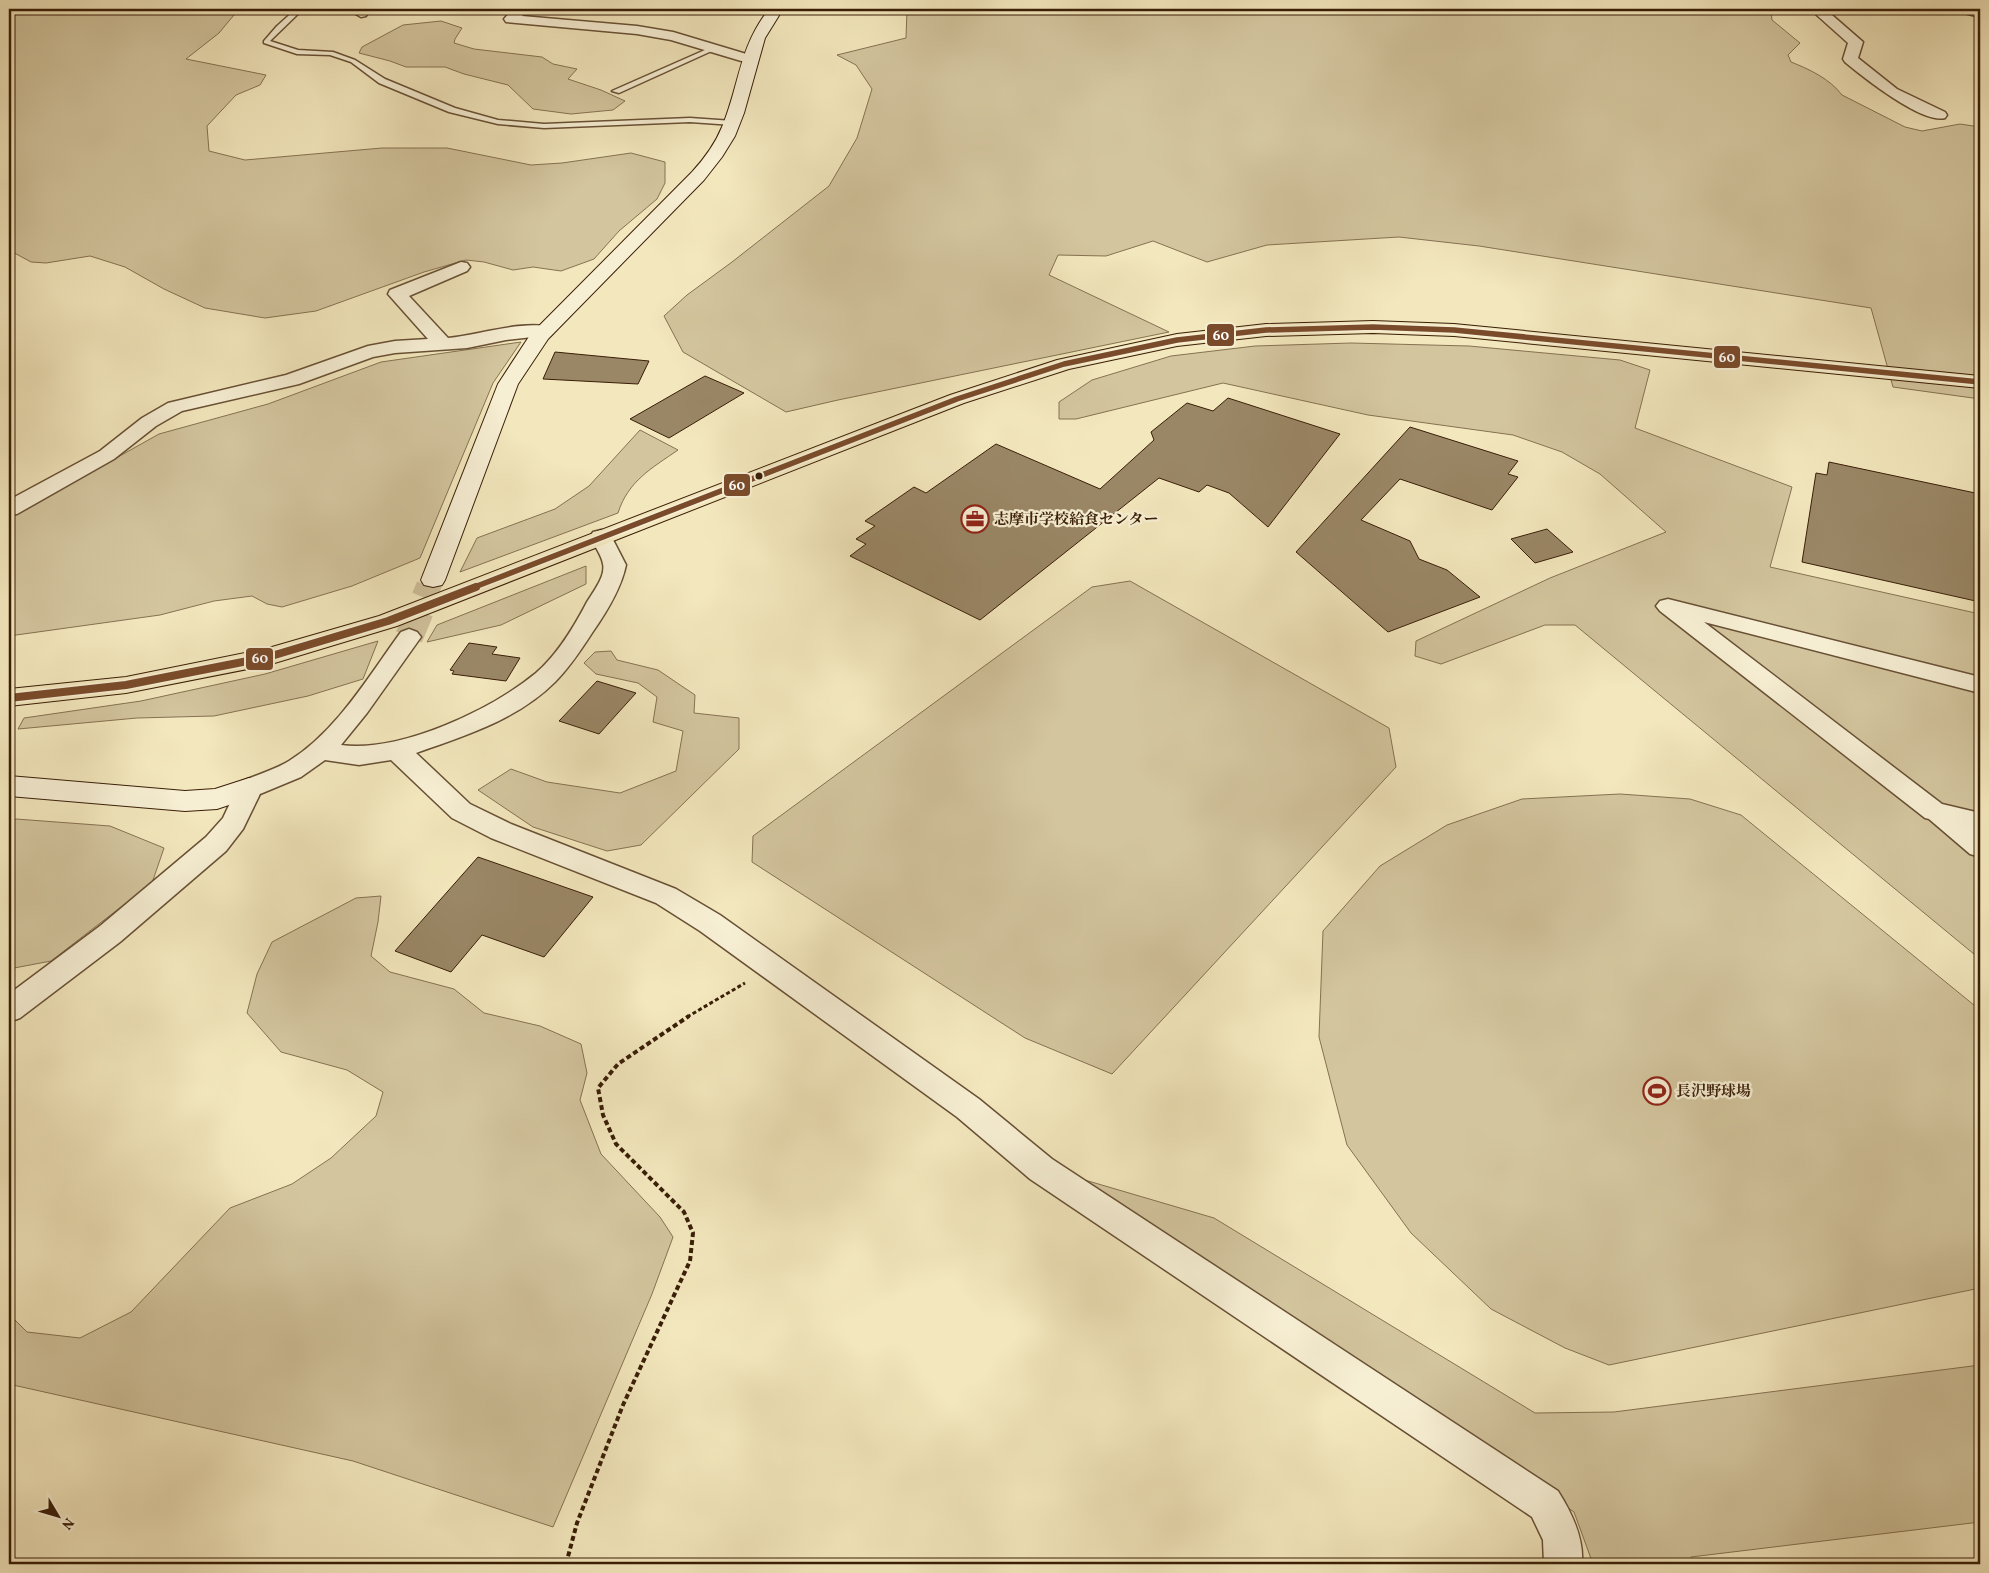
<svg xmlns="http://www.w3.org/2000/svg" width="1989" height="1573" font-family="Vollkorn,'Noto Serif JP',serif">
<rect width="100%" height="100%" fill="#f3e7bd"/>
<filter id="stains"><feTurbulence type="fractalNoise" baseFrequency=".004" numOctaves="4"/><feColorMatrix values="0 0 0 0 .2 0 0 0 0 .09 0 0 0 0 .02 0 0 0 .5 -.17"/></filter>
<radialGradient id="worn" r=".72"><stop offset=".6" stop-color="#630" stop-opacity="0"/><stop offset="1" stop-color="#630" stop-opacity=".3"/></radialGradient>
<path fill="#d3c59e" stroke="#867252" d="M 9,9 L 239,9 L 219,33 L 186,59 L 266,75 L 260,85 L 236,95 L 207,126 L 209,151 L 245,160 L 382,148 L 447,148 L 531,165 L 562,163 L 631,153 L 665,162 L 665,183 L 657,199 L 619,231 L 594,259 L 561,271 L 533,267 L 513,270 L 484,262 L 466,260 L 424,272 L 316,311 L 265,318 L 205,308 L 164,289 L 125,267 L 90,256 L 46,263 L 31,262 L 9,250 L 9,168 L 13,159 L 9,157 Z
M 903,9 L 1802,9 L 1771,12 L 1772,20 L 1800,43 L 1788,55 L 1791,62 C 1809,69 1830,79 1842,95 L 1905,127 L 1922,131 L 1960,124 L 1980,127 L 1980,399 L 1893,387 L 1871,308 L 1479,246 L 1399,237 L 1267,245 L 1207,262 L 1153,241 L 1106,256 L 1058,255 L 1049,275 L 1169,332 L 838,400 L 786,412 L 683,352 L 664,316 L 687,295 L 732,262 L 829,186 L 857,138 L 872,89 L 856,65 L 837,55 L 906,38 L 907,10 Z
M 441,21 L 462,28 L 455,39 L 454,43 L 474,49 L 542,57 L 553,64 L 577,69 L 568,79 L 601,90 L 625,101 L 613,110 L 571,114 L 533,109 L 508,85 L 464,74 L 445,67 L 406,67 L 390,61 L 359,53 L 362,47 L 403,25 Z
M 521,342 L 493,383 L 420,558 L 352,586 L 282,607 L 267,604 L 252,596 L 214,601 L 160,615 L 9,636 L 9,518 L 159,434 L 268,404 L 381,362 Z
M 1351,343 L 1469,346 L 1620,360 L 1650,370 L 1635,428 L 1792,487 L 1770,567 L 1980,614 L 1980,959 L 1575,625 L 1545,625 L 1441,664 L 1415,656 L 1416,641 L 1550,578 L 1666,532 L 1600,474 L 1562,452 L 1513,435 L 1368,415 L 1223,383 L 1076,419 L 1059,419 L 1059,402 L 1092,380 L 1171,356 L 1255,346 Z
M 640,430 L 678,450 C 652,468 628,481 618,513 L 460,572 L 477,538 L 555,509 L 589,486 Z
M 586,566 L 586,584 L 501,625 L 427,642 L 437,625 Z
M 1130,581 L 1389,728 L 1396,767 L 1112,1074 L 1025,1038 L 752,862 L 753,836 L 1092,587 Z
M 378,641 L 363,679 L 308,696 L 214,716 L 137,718 L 18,729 L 24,718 L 141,701 L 265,674 Z
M 611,651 L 617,660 L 658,670 L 695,695 L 694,713 L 739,718 L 739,749 L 641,845 L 607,851 L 533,827 L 478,790 L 511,769 L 547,782 L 620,793 L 676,771 L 683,731 L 653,722 L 657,697 L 638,683 L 596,674 L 584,663 L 595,652 Z
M 1620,794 L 1690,799 L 1741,815 L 1980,1010 L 1980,1288 L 1609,1365 L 1565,1348 L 1491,1309 L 1411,1233 L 1347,1145 L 1319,1037 L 1323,931 L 1380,866 L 1447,825 L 1522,799 Z
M 16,819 L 110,826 L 164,848 L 152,883 L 51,961 L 9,969 L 9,823 Z
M 381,896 L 378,922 L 371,956 L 390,972 L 454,989 L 484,1013 L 540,1026 L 581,1044 L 587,1073 L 580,1100 L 601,1154 L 660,1217 L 673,1237 L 652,1294 L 553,1527 L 353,1461 L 13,1385 L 9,1392 L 9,1314 L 27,1332 L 80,1338 L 131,1312 L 230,1208 L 292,1184 L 331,1158 L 376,1116 L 383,1092 L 347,1070 L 281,1052 L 247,1013 L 257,974 L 272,942 L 356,898 Z
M 1078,1178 L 1214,1218 L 1535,1413 L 1614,1412 L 1980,1365 L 1980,1522 L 1691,1557 L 1689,1564 L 1593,1564 L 1574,1512 Z"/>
<path fill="#9a8766" stroke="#391e07" d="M 555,352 L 649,361 L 638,384 L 543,379 Z
M 705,376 L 744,393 L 669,438 L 630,419 Z
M 1228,398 L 1340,434 L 1268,527 L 1229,493 L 1207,485 L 1199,492 L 1159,478 L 980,620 L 850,556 L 866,544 L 856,539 L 875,526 L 865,521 L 914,487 L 926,493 L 996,444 L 1100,489 L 1154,440 L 1151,432 L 1187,403 L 1213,411 Z
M 1410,427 L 1518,461 L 1508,474 L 1518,477 L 1492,510 L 1400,479 L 1361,520 L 1410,541 L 1419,559 L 1447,570 L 1480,597 L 1388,632 L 1296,552 Z
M 1829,462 L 1980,494 L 1980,602 L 1802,562 L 1816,473 L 1827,475 Z
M 1547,529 L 1573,552 L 1535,563 L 1511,539 Z
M 469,643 L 497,647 L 492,654 L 520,658 L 506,681 L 452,674 L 454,671 L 450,670 Z
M 597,681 L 636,693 L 599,734 L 559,721 Z
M 478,857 L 593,897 L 544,957 L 482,935 L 451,972 L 395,951 Z"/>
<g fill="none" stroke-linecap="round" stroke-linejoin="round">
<path stroke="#cebf99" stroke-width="21" stroke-dasharray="21 11" stroke-linecap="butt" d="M 430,588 L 433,580"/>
<path stroke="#cebf99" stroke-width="28" stroke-dasharray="28 14" stroke-linecap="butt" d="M 409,637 L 430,587"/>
<g stroke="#685034" stroke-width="3">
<path id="lane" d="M 296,9 L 303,9 L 270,41 L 298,50 L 333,52 L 355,60 L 385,79 L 455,108 L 498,120 L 544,124 L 690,118 L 733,121 L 737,123 L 733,125 L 690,122 L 544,128 L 498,124 L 449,112 L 379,83 L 351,62 L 330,55 L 297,54 L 264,43 L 264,41 L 277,26 Z
M 714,46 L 717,48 L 716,49 L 619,93 L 612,91 Z"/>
</g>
<g stroke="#685034" stroke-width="3">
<path id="street" d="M 357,9 L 371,9 L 366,16 L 361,17 L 354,13 Z
M 513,9 L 528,9 L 522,16 L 637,26 L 673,32 L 753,56 L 755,59 L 753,62 L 748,63 L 671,40 L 637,34 L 506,22 L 504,19 Z
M 1810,9 L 1825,9 L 1863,42 L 1858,58 L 1897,89 L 1945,112 L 1947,115 L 1945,118 C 1922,124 1863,77 1845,62 L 1843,59 L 1848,43 Z
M 1958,9 L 1980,9 L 1980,17 L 1960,12 Z
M 461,262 L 467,263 L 470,267 L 467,271 L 409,296 L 448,338 C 478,335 523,320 551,327 L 554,331 L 551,335 L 506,340 L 467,348 L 395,353 L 373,357 L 299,384 L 182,411 L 156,426 L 114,459 L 17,514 L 9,515 L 9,500 L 100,451 L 142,418 L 168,403 L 286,375 L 368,346 L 395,341 L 428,339 L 388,294 L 390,290 Z
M 601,530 L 609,532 L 626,565 C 621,589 606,613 592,633 C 581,650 569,668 555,682 C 517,720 464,736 416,753 L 470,804 L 511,824 L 676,889 L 720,915 L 979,1099 L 1052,1159 L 1558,1491 C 1572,1513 1584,1538 1582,1564 L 1544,1564 L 1543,1540 L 1532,1517 L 1030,1179 L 957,1117 L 700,931 L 656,903 L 491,838 L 452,818 L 391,760 L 359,765 L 325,760 L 301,777 L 260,794 L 243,829 L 226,851 L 120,942 L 20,1018 L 9,1022 L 9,994 L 100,926 L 206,837 L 223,818 L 240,782 C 256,775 274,770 289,761 C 337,731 368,677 401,632 L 409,629 L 417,632 L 421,637 L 367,713 L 341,745 C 400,753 491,710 536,673 C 557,655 574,627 587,602 C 593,592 606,576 603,564 C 602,556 594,545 590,537 L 593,532 Z
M 1668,599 L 1980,677 L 1980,693 L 1704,622 L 1942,804 L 1980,813 L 1980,831 L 1978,831 L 1980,833 L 1980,857 L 1970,854 L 1929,819 L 1925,818 L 1660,611 L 1656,606 L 1660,601 Z"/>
</g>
<g stroke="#391e07" stroke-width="2">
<path id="secondary" d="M 769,9 L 783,9 L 765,38 L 744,113 L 735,136 L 722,157 L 704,180 L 548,339 L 518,384 L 445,580 L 442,585 L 433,587 L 424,585 L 421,580 L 498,384 L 530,335 L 692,172 C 704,159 715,144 722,127 C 740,84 738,49 769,9 Z
M 9,776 L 185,791 L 215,789 L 249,778 L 259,781 L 263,788 L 259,795 L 217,809 L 185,811 L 9,796 Z"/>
</g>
<g stroke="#391e07" stroke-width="2">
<path id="highway" d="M 1373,321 L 1454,324 L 1980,376 L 1980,388 L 1454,336 L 1373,333 L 1266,336 L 1177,346 L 1069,369 L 964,403 L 397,626 L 268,665 L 126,693 L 9,706 L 9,689 L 126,677 L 265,649 L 379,616 L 950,395 L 1057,360 L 1177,334 L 1266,324 Z"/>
</g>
<path stroke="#391e07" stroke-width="3" stroke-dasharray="4 2.5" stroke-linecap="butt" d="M 687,1017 L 745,983"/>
<path stroke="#391e07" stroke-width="4" stroke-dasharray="5 3" stroke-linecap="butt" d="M 566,1564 L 577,1523 L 623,1405 L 690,1261 L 693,1233 L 684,1212 L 616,1144 L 603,1115 L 598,1088 L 618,1064 L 689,1016"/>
<use href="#lane" fill="#f7efd4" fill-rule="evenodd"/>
<use href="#street" fill="#f7efd4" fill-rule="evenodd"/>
<use href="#secondary" fill="#f7efd4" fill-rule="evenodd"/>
<use href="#highway" fill="#f3e7bd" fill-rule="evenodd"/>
<g stroke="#f7efd4" stroke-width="9">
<path id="bus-1-far1" d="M 472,588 L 957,399 L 1064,364 L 1177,340 L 1266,330 L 1373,327 L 1454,330 L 1980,382"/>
</g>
<g stroke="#f7efd4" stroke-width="11">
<path id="bus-1" d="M 9,698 L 126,685 L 268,657 L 388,621 L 476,587"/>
</g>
<use href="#bus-1-far1" stroke="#7a4b2a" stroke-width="5.5"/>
<use href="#bus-1" stroke="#7a4b2a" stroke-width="8"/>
</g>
<defs>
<g id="office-ring" transform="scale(1.4375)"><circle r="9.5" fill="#f7efd4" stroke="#8f2418" stroke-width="1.5"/><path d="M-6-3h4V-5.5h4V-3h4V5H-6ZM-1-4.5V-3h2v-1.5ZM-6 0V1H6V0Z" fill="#8f2418"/></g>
<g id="stadium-ring" transform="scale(1.4375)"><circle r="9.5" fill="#f7efd4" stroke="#8f2418" stroke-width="1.5"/><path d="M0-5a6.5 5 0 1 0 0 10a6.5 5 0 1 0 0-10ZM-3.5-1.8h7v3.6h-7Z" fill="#8f2418"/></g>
</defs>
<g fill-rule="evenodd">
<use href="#office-ring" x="975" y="519"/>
<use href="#stadium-ring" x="1657" y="1091"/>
</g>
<circle fill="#391e07" stroke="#f7efd4" stroke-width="2" cx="759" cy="476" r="4.5"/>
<g text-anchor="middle" stroke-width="4.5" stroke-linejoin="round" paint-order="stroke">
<g font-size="15" font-weight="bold" fill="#391e07" stroke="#f7efd4" text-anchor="start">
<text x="994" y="524">志摩市学校給食センター</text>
<text x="1676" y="1096">長沢野球場</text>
</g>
</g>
<g stroke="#f7efd4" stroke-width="2">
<rect x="1206" y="323" width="29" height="24" rx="5" fill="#7a4b2a"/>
<rect x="1713" y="345" width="28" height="24" rx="5" fill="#7a4b2a"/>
<rect x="723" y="473" width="28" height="24" rx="5" fill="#7a4b2a"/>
<rect x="245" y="647" width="29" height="24" rx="5" fill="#7a4b2a"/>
</g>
<g font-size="14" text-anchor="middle" font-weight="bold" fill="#fff">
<text x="1221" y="340">60</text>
<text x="1727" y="362">60</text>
<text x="737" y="490">60</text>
<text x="260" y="663">60</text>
</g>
<rect width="1989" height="1573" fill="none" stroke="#f3e7bd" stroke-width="30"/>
<rect x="10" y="10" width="1969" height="1553" fill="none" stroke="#391e07" stroke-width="2.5"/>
<rect x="15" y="15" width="1959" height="1543" fill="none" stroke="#391e07"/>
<g transform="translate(58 1516) rotate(128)" stroke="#f7efd4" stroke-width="4" paint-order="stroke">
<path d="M0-4L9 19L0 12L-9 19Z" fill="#391e07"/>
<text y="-8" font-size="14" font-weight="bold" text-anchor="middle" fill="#391e07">N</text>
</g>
<rect width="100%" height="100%" filter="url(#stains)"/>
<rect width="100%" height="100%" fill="url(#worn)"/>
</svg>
